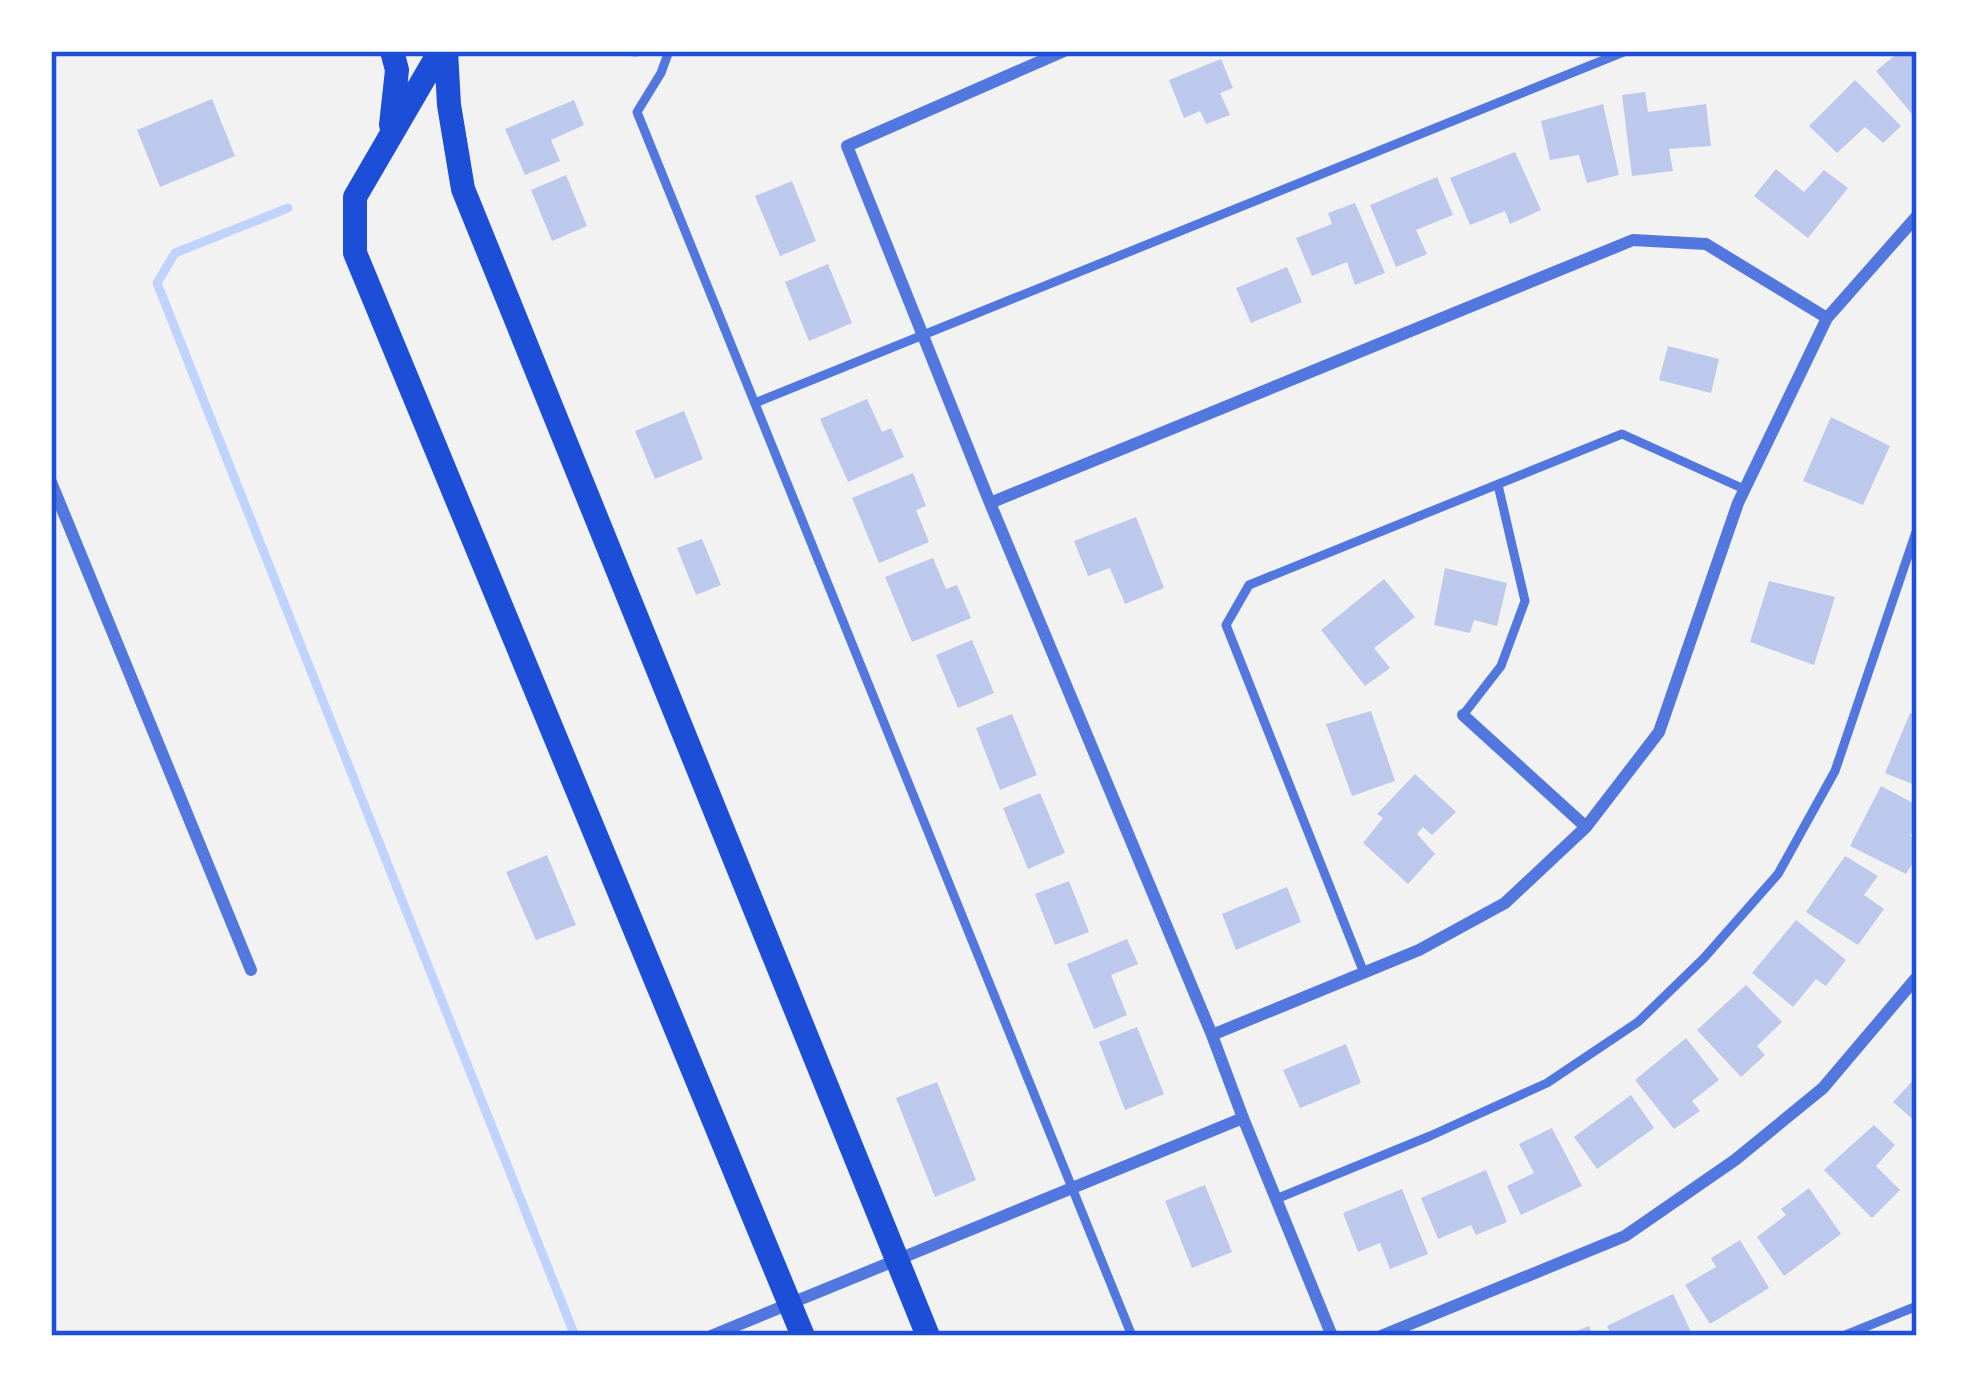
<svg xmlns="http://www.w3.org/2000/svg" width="1968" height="1387" font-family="'PT Sans Narrow',sans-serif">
<rect width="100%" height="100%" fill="#f2f2f2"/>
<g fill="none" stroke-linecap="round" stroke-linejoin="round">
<path stroke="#bfd3fe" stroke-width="9" d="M 635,53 L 636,51
M 288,208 L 175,253 L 157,283 L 575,1336"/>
</g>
<path fill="#bdc9ec" d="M 1900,51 L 1917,51 L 1917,120 L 1876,71 Z
M 1221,59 L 1233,88 L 1220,93 L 1230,115 L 1206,124 L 1200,111 L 1184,118 L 1169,80 Z
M 1855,80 L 1901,126 L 1883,143 L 1865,127 L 1837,153 L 1809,126 Z
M 1645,92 L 1648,112 L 1706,104 L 1711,146 L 1669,149 L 1673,171 L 1632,176 L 1622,95 Z
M 212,99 L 235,156 L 160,187 L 137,130 Z
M 574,100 L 584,125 L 551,140 L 560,161 L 525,175 L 505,129 Z
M 1603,104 L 1619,175 L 1587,183 L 1579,155 L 1550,160 L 1541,121 Z
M 1515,152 L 1541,210 L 1510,224 L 1505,211 L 1470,225 L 1450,178 Z
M 1776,169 L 1804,192 L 1824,170 L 1848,188 L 1808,238 L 1754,196 Z
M 566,175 L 587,226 L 552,241 L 531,190 Z
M 1437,177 L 1453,215 L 1416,230 L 1427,254 L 1396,267 L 1370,205 Z
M 792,181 L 816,241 L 780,256 L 755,196 Z
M 1355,203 L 1385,273 L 1355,285 L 1347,262 L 1312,276 L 1296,238 L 1332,224 L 1328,213 Z
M 828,264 L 852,323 L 809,341 L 785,282 Z
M 1287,267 L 1302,302 L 1251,323 L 1236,288 Z
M 1668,346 L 1719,359 L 1711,393 L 1659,380 Z
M 867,399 L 882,432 L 891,428 L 904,457 L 848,482 L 820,419 Z
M 684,411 L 703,459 L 655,479 L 635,431 Z
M 1831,417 L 1890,446 L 1863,505 L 1803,481 Z
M 913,473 L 926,506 L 916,510 L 929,542 L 879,563 L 852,498 Z
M 1136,517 L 1164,588 L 1125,604 L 1110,568 L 1088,576 L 1074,541 Z
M 702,539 L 721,585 L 696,595 L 677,548 Z
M 933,558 L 946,589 L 957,585 L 971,618 L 912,642 L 885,577 Z
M 1445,568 L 1507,583 L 1497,626 L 1474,620 L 1470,633 L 1434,625 Z
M 1384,579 L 1415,617 L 1374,648 L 1390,668 L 1365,686 L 1321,630 Z
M 1769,581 L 1835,597 L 1814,665 L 1750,642 Z
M 972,640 L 994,693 L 958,708 L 936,655 Z
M 1371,711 L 1395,781 L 1352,796 L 1326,724 Z
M 1910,713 L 1917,716 L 1917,786 L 1885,773 Z
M 1012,714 L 1037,775 L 1000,790 L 976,728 Z
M 1415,774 L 1456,812 L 1432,835 L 1423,827 L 1417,834 L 1435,854 L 1408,884 L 1363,843 L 1383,818 L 1377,814 Z
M 1881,786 L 1917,805 L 1917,824 L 1910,836 L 1917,839 L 1917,856 L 1906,874 L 1850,846 Z
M 1040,793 L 1065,853 L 1028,869 L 1003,808 Z
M 547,855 L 576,925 L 536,940 L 506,872 Z
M 1845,856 L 1878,876 L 1864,895 L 1884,909 L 1858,945 L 1806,912 Z
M 1069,881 L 1089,932 L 1055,945 L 1035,894 Z
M 1287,887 L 1301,922 L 1236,950 L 1222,914 Z
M 1796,920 L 1846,960 L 1826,986 L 1816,979 L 1793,1007 L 1752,973 Z
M 1127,939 L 1138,964 L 1111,975 L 1127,1015 L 1094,1029 L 1067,964 Z
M 1746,985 L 1782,1022 L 1757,1046 L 1765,1055 L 1741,1077 L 1697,1030 Z
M 1137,1027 L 1164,1094 L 1125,1110 L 1099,1042 Z
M 1686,1038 L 1719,1080 L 1692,1101 L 1700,1111 L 1674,1129 L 1635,1080 Z
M 1346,1044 L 1361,1083 L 1300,1108 L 1283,1070 Z
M 1917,1076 L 1917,1123 L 1893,1102 Z
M 937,1082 L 976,1180 L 935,1197 L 896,1098 Z
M 1631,1095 L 1654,1128 L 1597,1169 L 1574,1137 Z
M 1874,1125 L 1895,1145 L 1876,1166 L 1900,1190 L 1872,1218 L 1824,1170 Z
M 1552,1128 L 1582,1186 L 1521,1215 L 1507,1186 L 1534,1173 L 1519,1144 Z
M 1486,1170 L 1507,1222 L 1476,1235 L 1471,1225 L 1438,1239 L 1421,1198 Z
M 1205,1185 L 1232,1252 L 1192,1268 L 1165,1201 Z
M 1809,1188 L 1841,1234 L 1784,1276 L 1757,1237 L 1786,1215 L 1781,1209 Z
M 1402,1189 L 1428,1254 L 1390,1269 L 1380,1243 L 1358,1252 L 1343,1213 Z
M 1740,1240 L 1769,1288 L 1710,1324 L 1685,1285 L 1716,1267 L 1711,1258 Z
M 1673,1294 L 1693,1336 L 1612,1336 L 1607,1326 Z
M 1589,1326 L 1593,1336 L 1564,1336 Z"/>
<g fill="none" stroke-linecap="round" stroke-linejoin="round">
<path stroke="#5277de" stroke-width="9" d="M 669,51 L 661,73 L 637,112 L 1132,1336
M 755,403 L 1626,51
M 1463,715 L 1501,666 L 1525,601 L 1498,485
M 1364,973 L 1226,625 L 1249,585 L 1622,434 L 1744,489
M 1276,1199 L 1430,1136 L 1547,1083 L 1638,1022 L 1704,958 L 1778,874 L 1835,771 L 1917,529
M 1843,1336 L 1917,1306"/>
<path stroke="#5277de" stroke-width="12" d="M 1064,51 L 847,146 L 990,503 L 1212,1035 L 1243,1118 L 1332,1336
M 51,482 L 251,970
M 990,503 L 1633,240 L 1706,244 L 1827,318
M 1463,715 L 1586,827
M 1212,1035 L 1419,950 L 1505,903 L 1586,827 L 1659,732 L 1738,503 L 1827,318 L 1917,216
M 711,1336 L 1243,1118
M 1381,1336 L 1625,1236 L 1735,1160 L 1823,1088 L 1917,977"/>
<path stroke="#1d4ed8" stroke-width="24" d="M 440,51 L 355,197 L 355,253 L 803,1336
M 446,51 L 449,105 L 463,189 L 928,1336
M 391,125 L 397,70 L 392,51"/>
</g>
<rect width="1968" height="1387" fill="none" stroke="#ffffff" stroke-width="108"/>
<rect x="54" y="54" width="1860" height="1279" fill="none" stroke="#1d4ed8" stroke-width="4.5"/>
</svg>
